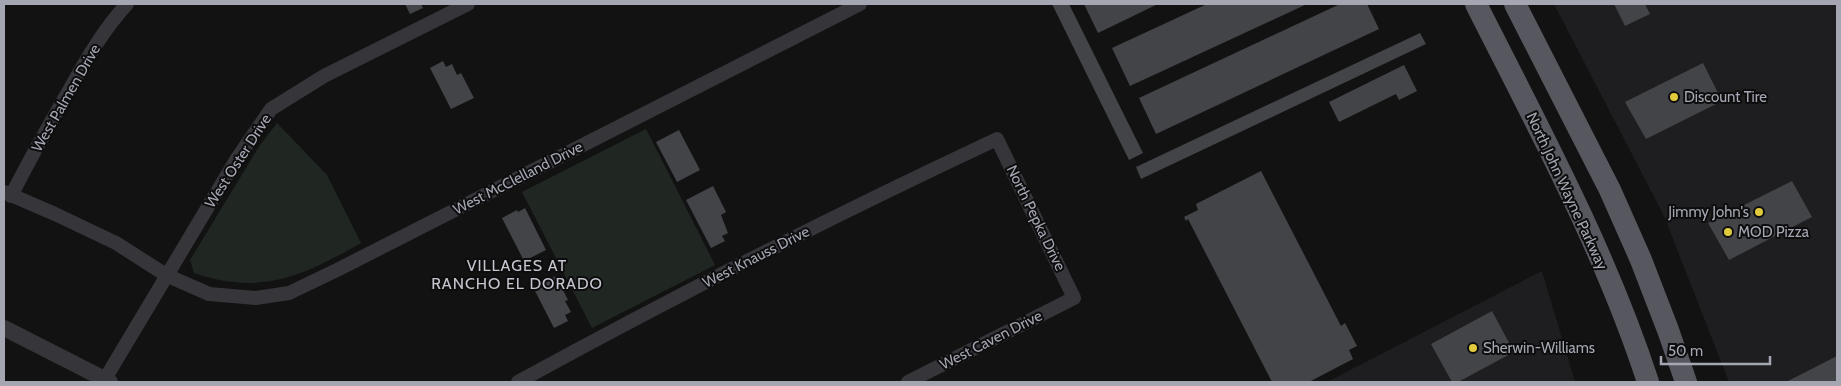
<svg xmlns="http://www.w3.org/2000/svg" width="1841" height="386" font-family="Cabin,sans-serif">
<rect width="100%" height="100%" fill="#121213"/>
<path fill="#1e1e20" d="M 1554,4 L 1837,4 L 1837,382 L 1729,382 L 1664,216 Z
M 1542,271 L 1575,382 L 1327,382 Z"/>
<path fill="#202723" d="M 277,123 L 327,175 L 361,243 C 303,276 261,296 194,273 L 190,260 L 260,145 Z
M 646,129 L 715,265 L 592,328 L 522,192 Z"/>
<path fill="#434448" d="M 405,4 L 421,4 L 423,8 L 410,14 Z
M 1052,4 L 1069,4 L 1143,153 L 1129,160 Z
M 1084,4 L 1158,4 L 1098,33 Z
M 1207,4 L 1307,4 L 1130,86 L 1112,48 Z
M 1340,4 L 1367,4 L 1379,29 L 1156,134 L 1139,98 Z
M 1614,4 L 1645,4 L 1650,14 L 1625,26 Z
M 1420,33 L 1426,44 L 1141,179 L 1136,167 Z
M 443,61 L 446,67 L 452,64 L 457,75 L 461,73 L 474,98 L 451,109 L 430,68 Z
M 1703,63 L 1722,101 L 1646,139 L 1625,102 Z
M 1404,65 L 1417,91 L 1399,100 L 1396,94 L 1339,122 L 1329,102 Z
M 679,130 L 700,170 L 677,182 L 656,142 Z
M 1261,171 L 1341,326 L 1345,323 L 1357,346 L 1349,350 L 1353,359 L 1309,382 L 1272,382 L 1188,219 L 1186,221 L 1184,217 L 1198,210 L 1196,204 Z
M 1792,181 L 1812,217 L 1729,260 L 1708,223 Z
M 713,186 L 726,212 L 721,215 L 728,233 L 722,236 L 725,241 L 711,248 L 686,200 Z
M 525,208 L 546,250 L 524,261 L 502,218 L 517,210 L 518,212 Z
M 556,276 L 568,300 L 565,301 L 571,312 L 565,315 L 568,321 L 554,328 L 533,287 Z
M 1492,311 L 1514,352 L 1458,382 L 1452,382 L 1431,344 Z
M 1837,356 L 1837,382 L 1786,382 Z"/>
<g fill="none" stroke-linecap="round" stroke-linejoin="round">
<path stroke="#35353a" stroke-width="14" d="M 4,192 L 55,214 L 116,243 L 166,275 L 209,294 L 256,298 L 289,293 L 337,270 L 860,4
M 11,196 C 30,159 50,123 71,87 C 87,58 104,29 127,4
M 105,379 L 236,160 L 271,109 L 324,76 L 468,4
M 518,382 C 675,296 835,215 997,139 L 1074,298 L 908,382"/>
<path stroke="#35353a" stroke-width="16" d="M 4,328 L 110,382"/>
<path stroke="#57585f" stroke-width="22" d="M 1476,4 C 1538,127 1605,250 1648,382
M 1515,4 L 1610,190 L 1641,260 L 1668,330 L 1686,382"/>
</g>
<g fill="#e1cb3c" stroke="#0d0d0e" stroke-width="2">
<circle cx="1674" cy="97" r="5"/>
<circle cx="1759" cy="212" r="5"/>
<circle cx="1728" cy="232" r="5"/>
<circle cx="1473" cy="348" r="5"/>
</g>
<g text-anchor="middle" stroke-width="4" stroke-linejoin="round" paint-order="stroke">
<g font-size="15" fill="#a4a6b2" stroke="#0d0d0e" text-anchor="start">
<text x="1684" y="102">Discount Tire</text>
<text x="1749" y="217" text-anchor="end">Jimmy John's</text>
<text x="1738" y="237">MOD Pizza</text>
<text x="1483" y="353">Sherwin-Williams</text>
</g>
<g font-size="15" fill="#a4a6b2" stroke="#0d0d0e">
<text transform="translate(66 98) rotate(-60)" y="5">West Palmen Drive</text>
<text transform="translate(238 161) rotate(-57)" y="5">West Oster Drive</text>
<text transform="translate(518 178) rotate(-27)" y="5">West McClelland Drive</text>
<text transform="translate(1567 191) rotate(65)" y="5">North John Wayne Parkway</text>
<text transform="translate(1036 218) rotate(64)" y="5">North Pepka Drive</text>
<text transform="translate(756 257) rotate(-27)" y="5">West Knauss Drive</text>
<text transform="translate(991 340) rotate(-27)" y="5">West Caven Drive</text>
</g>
<g font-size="16" letter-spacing="1" fill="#c5c5cf" stroke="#0d0d0e">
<text x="517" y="271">VILLAGES AT<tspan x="517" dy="18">RANCHO EL DORADO</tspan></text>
</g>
</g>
<rect width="1841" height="386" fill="none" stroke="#a4a6b2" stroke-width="10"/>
<path d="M1661 356v8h109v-8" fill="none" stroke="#a4a6b2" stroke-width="2.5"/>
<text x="1668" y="356" font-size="15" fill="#a4a6b2" stroke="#0d0d0e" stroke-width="4" paint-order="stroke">50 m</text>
</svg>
